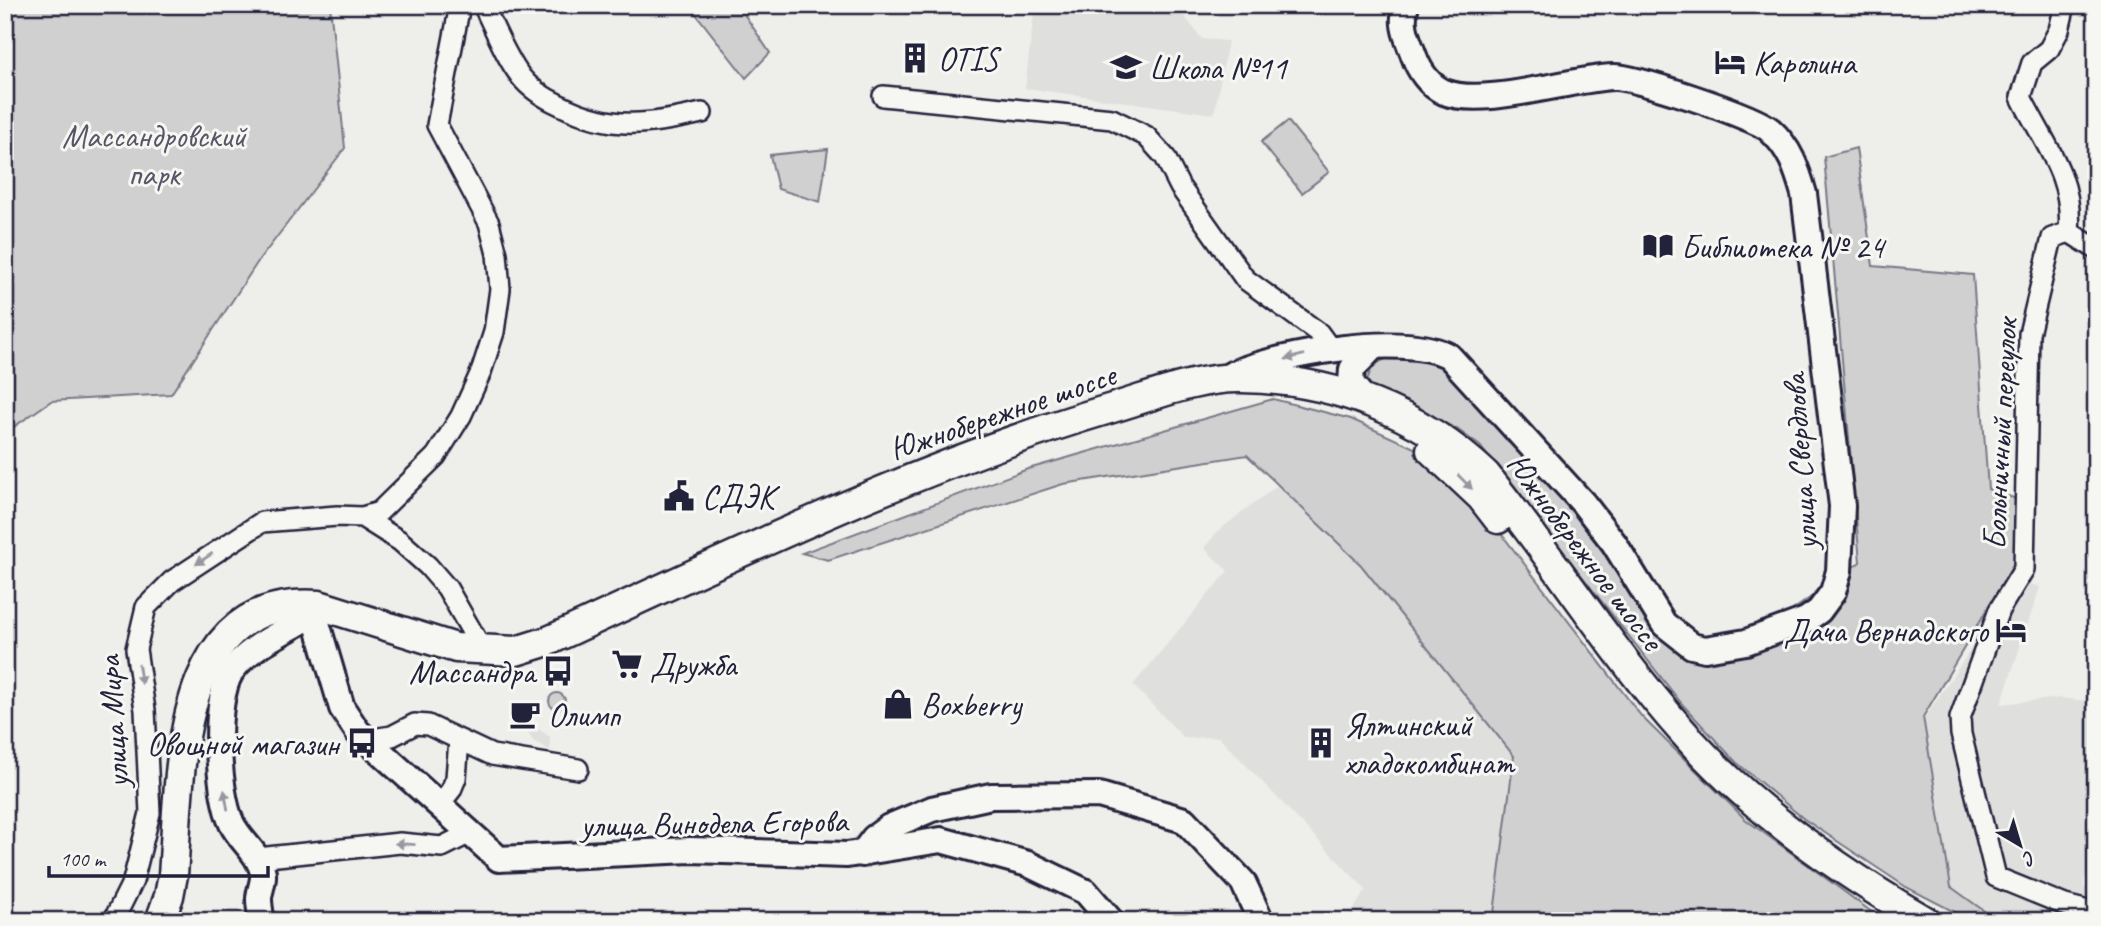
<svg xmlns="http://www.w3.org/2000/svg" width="2101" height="926" font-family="Caveat,sans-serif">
<rect width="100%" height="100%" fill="#eeeeeb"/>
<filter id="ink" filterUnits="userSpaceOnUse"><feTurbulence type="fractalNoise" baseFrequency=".0143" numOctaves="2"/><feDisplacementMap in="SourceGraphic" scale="14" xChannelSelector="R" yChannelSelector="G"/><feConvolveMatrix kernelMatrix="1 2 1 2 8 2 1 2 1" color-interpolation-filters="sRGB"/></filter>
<g filter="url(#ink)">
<path fill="#dfdfde" d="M 1035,5 L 1180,5 L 1179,9 L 1202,39 L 1228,41 L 1214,114 L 1025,88 Z
M 1278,485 L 1361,565 L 1514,757 L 1493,921 L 1346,921 L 1366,890 L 1219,737 L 1184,738 L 1133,685 L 1228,571 L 1204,548 L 1219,530 Z
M 2017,581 L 2040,587 L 2001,704 L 2060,698 L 2096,702 L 2096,876 L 2085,876 L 2083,887 L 2096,891 L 2096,921 L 1993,921 L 1951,890 L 1923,720 Z
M 528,722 L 550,737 L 550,750 L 533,741 L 522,724 Z"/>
<path fill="#d0d0d1" stroke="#797986" stroke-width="2" d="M 5,5 L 330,5 L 345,148 L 257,263 L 171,394 L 51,401 L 5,433 Z
M 689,5 L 738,5 L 770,53 L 746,78 Z
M 1288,121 L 1329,172 L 1302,193 L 1261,142 Z
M 1856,148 L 1873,266 L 1973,275 L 1988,489 L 2019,500 L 2018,557 L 1923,717 L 1951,887 L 1998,921 L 1972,921 L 1906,887 L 1804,819 L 1736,762 L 1682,704 L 1480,446 L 1457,429 L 1367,385 C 1369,346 1416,358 1442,361 L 1705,659 L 1726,658 L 1860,562 L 1824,157 Z
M 828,149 L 820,202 L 778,189 L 770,155 Z
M 1273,399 L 1351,419 L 1421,451 L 1486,514 L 1642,717 L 1745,819 L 1884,921 L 1493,921 L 1514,756 L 1361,565 L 1247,455 L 1063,484 L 828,560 L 802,553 L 1028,469 Z
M549 701a8 8 0 1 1 16 0a8 8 0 1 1-16 0Z"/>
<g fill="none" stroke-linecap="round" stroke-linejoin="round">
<g stroke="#22223b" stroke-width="24">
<path id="minor" d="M 483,5 C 495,29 505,56 521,77 C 531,90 545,98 560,105 C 612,131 647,125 702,113
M 2065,5 L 2059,30 L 2049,49 L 2032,63 L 2021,97 C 2044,144 2074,177 2069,232 L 2096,249
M 883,96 L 1112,119 L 1146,136 L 1165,157 L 1180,187 L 1245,279 L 1319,333 L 1330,348
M 2069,232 L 2052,238 L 2029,334 L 2024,569 L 1999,610 L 1960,718 L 1961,734 L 1996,877 L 2065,905 L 2096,913
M 362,517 L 379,512 L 436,456 L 461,416 L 481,372 L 494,332 L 500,289 L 497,254 L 489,223 L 437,125 L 460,5
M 365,740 L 392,736 L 415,724 L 428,725 L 492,755 L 578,769
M 440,804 L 451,790 L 456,778 L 459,740
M 258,858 L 400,843 L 442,847 L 470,833
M 113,921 L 133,881 L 150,813 L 145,710 L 136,649 L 146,607 L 172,581 L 262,522 L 337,516 L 362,517 L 400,541 L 428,566 L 447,588 L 483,651"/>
</g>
<g stroke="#22223b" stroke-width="30">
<path id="major" d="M 1232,374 C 1279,354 1402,332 1449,356 L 1583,503 L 1614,543 L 1664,624 L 1692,646 L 1705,649 L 1746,642 L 1806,620 L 1819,611 L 1833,592 L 1839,571 L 1842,506 L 1804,194 C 1797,169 1790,148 1770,130 C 1754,116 1633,76 1613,77 C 1569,79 1483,108 1444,92 C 1429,85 1419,70 1414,56 C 1407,37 1400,25 1406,5
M 1365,400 L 1351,383 L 1352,369 L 1373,347
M 862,854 L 874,838 L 889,827 L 932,809 L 991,796 L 1099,795 L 1184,820 L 1243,882 L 1261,921
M 261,921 C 261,914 259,906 259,899 C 259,891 264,882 263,873 C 259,853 241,842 232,824 C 217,793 213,701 231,672 C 250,644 288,632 314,613 L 342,708 L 358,732 L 499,859 L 690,850 L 847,855 L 941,840 L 1028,864 L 1086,892 L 1111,921"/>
</g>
<g stroke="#22223b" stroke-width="33">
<path id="highway" d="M 1431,450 L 1481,497 L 1498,519
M 160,921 L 169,896 L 173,875 C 181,775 172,594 319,605 L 456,648 L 516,651 L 548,641 C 732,557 914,467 1109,409 C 1151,397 1197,377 1242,378 C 1332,379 1421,413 1486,475 C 1554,559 1611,651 1683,732 C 1750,809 1838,870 1926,921"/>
</g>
<use href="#minor" stroke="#f6f6f2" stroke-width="19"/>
<use href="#major" stroke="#f6f6f2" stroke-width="24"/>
<use href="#highway" stroke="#f6f6f2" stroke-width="28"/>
</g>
<defs><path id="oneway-solid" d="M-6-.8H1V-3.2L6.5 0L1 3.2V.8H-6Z" transform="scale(1.75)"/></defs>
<g fill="#9797a0">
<use href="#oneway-solid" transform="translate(1295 357) rotate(166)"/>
<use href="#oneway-solid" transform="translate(1465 482) rotate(45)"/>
<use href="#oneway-solid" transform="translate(204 559) rotate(146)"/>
<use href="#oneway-solid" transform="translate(140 674) rotate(81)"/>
<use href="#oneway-solid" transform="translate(226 800) rotate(-100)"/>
<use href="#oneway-solid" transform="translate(405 844) rotate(-177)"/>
</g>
</g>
<defs>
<g id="building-bare" transform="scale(2.415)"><path d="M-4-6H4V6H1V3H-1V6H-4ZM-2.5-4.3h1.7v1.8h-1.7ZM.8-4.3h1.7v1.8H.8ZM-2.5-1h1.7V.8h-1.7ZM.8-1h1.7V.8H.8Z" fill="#22223b" stroke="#f6f6f2" stroke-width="2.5" paint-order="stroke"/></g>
<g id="hotel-bare" transform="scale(2.415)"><path d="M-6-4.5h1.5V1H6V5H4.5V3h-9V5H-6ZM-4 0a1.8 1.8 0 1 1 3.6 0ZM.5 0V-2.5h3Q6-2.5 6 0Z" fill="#22223b" stroke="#f6f6f2" stroke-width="2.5" paint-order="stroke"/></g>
<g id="school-bare" transform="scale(2.415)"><path d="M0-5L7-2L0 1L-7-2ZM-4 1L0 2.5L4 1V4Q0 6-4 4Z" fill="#22223b" stroke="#f6f6f2" stroke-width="2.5" paint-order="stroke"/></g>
<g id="library-bare" transform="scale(2.415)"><path d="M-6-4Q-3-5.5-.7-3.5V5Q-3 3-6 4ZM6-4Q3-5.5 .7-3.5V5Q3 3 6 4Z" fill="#22223b" stroke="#f6f6f2" stroke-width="2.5" paint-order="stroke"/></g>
<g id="civic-bare" transform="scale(2.415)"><path d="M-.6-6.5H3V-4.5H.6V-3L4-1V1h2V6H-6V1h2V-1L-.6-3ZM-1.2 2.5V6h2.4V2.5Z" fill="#22223b" stroke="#f6f6f2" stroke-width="2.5" paint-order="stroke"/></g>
<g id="supermarket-bare" transform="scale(2.415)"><path d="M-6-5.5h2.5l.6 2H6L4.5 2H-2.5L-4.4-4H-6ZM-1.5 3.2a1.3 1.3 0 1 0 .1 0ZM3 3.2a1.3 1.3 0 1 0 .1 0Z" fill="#22223b" stroke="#f6f6f2" stroke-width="2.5" paint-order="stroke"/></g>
<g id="bus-bare" transform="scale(2.415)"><path d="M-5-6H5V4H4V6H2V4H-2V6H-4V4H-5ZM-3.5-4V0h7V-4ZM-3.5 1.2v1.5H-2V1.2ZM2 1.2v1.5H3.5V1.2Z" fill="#22223b" stroke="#f6f6f2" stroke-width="2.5" paint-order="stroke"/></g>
<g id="shop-bare" transform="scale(2.415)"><path d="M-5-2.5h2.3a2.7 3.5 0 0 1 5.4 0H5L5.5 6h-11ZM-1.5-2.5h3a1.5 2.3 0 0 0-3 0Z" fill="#22223b" stroke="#f6f6f2" stroke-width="2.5" paint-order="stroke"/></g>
<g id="cafe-bare" transform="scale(2.415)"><path d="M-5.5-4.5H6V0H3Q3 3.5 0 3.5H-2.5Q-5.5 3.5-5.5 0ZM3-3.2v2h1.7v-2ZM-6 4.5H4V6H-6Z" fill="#22223b" stroke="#f6f6f2" stroke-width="2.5" paint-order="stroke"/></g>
</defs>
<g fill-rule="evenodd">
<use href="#building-bare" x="915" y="58"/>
<use href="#hotel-bare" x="1730" y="62"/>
<use href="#school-bare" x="1126" y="67"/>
<use href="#library-bare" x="1658" y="246"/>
<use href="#civic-bare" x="679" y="496"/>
<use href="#hotel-bare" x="2011" y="630"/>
<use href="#supermarket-bare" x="627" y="664"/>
<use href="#bus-bare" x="558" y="671"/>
<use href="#shop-bare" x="898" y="704"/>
<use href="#cafe-bare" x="525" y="714"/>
<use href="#bus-bare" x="362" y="743"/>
<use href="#building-bare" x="1321" y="743"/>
</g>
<g text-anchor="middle" stroke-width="6" stroke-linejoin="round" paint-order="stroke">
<g font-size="33" fill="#22223b" stroke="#f6f6f2" text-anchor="start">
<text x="938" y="70">OTIS</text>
<text x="1753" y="74">Каролина</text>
<text x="1149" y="79">Школа №11</text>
<text x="1681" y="258">Библиотека № 24</text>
<text x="702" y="508">СДЭК</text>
<text x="1988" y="642" text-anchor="end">Дача Вернадского</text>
<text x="650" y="676">Дружба</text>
<text x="535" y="683" text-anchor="end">Массандра</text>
<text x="921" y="716">Boxberry</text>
<text x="548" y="726">Олимп</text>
<text x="1344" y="736">Ялтинский<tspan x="1344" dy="38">хладокомбинат</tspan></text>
<text x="339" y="755" text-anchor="end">Овощной магазин</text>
</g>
<g font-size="33" fill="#565668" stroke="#f6f6f2">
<text x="154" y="147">Массандровский<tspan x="154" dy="38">парк</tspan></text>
</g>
<g font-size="33" fill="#22223b" stroke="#f6f6f2">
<text transform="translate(1002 411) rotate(-19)" y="12">Южнобережное шоссе</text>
<text transform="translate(1999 434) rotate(-87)" y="12">Больничный переулок</text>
<text transform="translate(1799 462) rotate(-94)" y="12">улица Свердлова</text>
<text transform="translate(1586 551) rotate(53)" y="12">Южнобережное шоссе</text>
<text transform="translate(112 722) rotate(-94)" y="12">улица Мира</text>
<text transform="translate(714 822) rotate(-1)" y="12">улица Винодела Егорова</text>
</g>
</g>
<rect width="2101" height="926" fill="none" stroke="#f6f6f2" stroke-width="28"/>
<rect x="14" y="14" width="2073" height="898" fill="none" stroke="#22223b" stroke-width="2.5" filter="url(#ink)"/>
<g transform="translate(2020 845) rotate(142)" stroke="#f6f6f2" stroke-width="5" paint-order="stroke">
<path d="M0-5L12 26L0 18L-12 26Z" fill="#22223b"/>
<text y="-10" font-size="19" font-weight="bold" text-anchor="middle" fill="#22223b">С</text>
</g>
<path d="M49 866v10h219v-10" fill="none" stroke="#22223b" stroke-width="3.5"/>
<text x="60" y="866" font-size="21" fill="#22223b" stroke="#f6f6f2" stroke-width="5" paint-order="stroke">100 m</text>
</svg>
